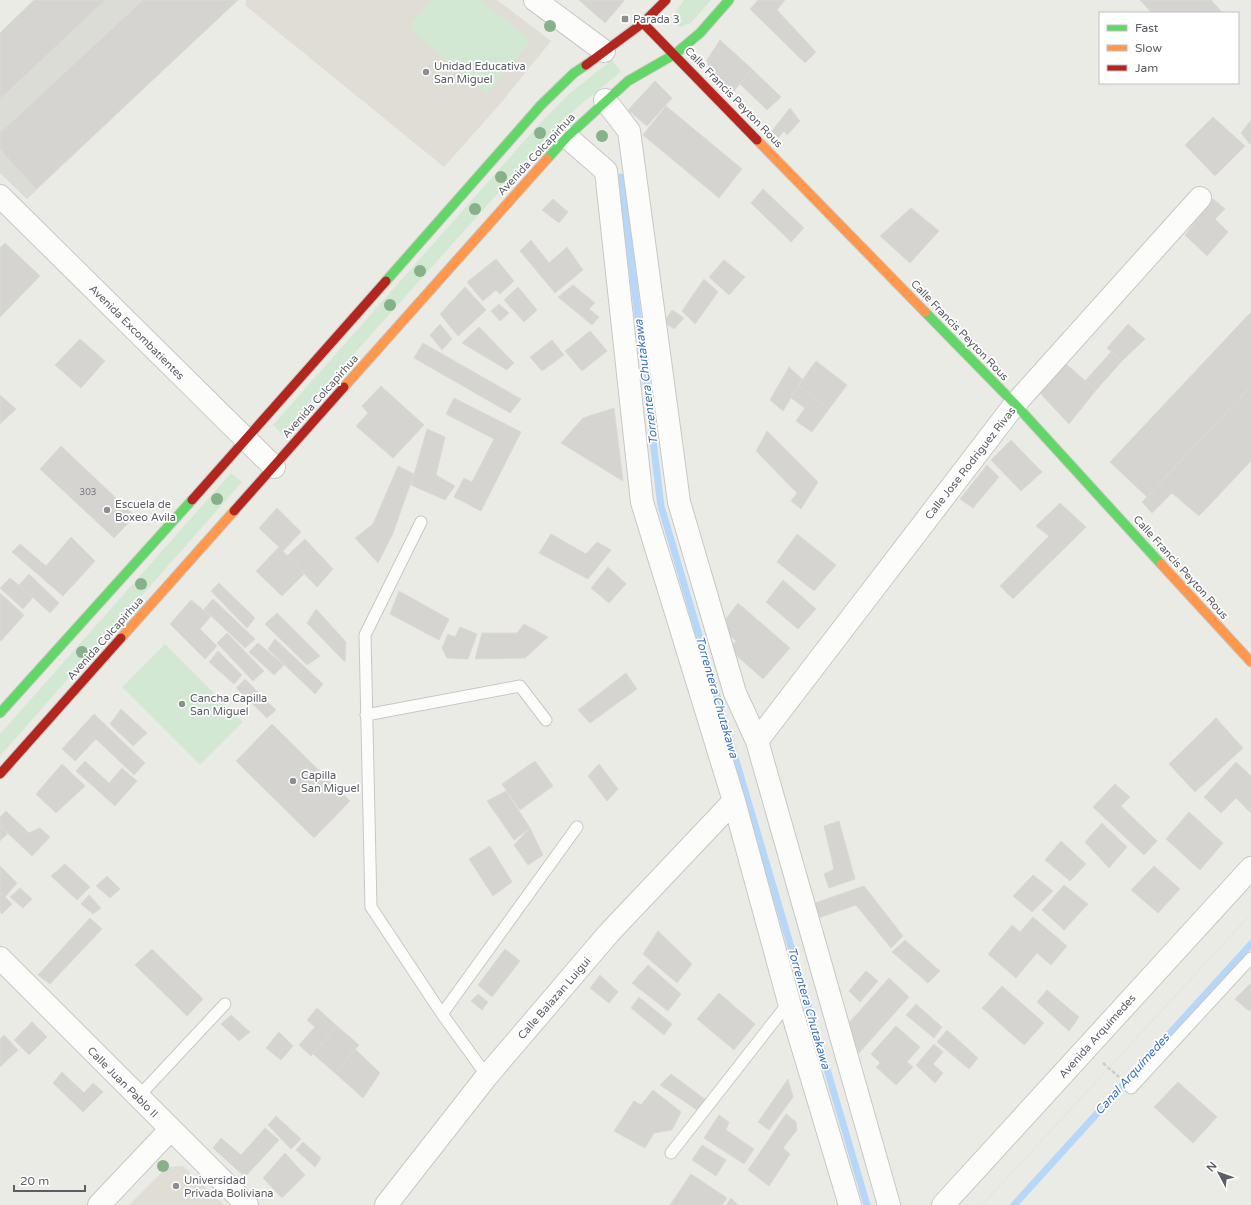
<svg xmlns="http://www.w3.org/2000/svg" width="1251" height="1205" font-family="'Varela Round',sans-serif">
<rect width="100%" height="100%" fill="#ebebe6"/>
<path fill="#dcdcd7" d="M 34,0 L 238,0 L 27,199 L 0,173 L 0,33 Z"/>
<path fill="#dfddd5" d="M 246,0 L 497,0 L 551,41 L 501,103 L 444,167 L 246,6 Z
M 183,1166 L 224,1205 L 129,1205 L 167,1167 Z"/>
<path fill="#d3e8d2" d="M 431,0 L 481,0 L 531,41 L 487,94 L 408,28 Z
M 684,0 L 711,0 L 691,23 L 680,27 L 671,18 Z
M 612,60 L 621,72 L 581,104 L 551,134 L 282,434 L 273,425 L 540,123 L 571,92 Z
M 231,473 L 242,482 L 0,756 L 0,734 Z
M 165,644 L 243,722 L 200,765 L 122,687 Z"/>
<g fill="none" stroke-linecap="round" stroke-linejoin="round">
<path stroke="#b7d7f8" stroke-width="7" d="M 621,177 L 661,506 L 867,1205
M 1014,1205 L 1251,944"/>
</g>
<path fill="#d5d4d1" stroke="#dad9d5" d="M 34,0 L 105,0 L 0,99 L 0,33 Z
M 143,0 L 238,0 L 36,189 L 0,149 L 0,133 Z
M 579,0 L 623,0 L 624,1 L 605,23 Z
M 758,0 L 785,0 L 777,10 L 816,52 L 805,63 L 750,9 Z
M 1140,0 L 1211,0 L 1222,12 L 1152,13 Z
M 720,40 L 752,69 L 734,91 L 720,80 L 715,81 L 710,73 L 707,60 Z
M 752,69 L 781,97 L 767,110 L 740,84 Z
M 655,81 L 672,98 L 647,126 L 628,110 Z
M 666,106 L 742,169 L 719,198 L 643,135 Z
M 790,108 L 800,121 L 787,135 L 784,131 L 778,138 L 771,132 Z
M 1213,117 L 1245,146 L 1215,176 L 1185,145 Z
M 1251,120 L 1251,143 L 1250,144 L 1241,133 Z
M 763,189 L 804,228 L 791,242 L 751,203 Z
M 553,199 L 568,212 L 559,223 L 542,210 Z
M 1213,199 L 1225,209 L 1215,219 L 1228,232 L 1207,256 L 1185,235 Z
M 911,208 L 939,231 L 910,263 L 880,236 Z
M 531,240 L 549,263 L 567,247 L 583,270 L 555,293 L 520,251 Z
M 5,243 L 40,276 L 0,317 L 0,248 Z
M 496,259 L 514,281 L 500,294 L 496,290 L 483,301 L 467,282 Z
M 724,260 L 745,277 L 729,295 L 709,277 Z
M 704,279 L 718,292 L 695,324 L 682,311 Z
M 573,285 L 595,303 L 589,309 L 599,317 L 592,325 L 558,297 Z
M 465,287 L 486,310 L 458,336 L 440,314 Z
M 518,287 L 537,310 L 524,322 L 504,300 Z
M 499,304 L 509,313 L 500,321 L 491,311 Z
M 672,310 L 684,318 L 674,329 L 664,322 Z
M 1251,312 L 1251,386 L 1147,497 L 1110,462 Z
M 440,324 L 452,339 L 442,350 L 430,335 Z
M 1128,324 L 1145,339 L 1122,361 L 1107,348 Z
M 479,327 L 514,363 L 507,370 L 462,343 Z
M 590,331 L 607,351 L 582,371 L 565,351 Z
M 80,339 L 105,361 L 81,388 L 55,365 Z
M 552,340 L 564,355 L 542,371 L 530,357 Z
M 423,343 L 521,399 L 510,413 L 414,358 Z
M 1111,352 L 1122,361 L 1096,390 L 1085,381 Z
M 816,361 L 847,385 L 829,409 L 798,386 Z
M 1066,364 L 1096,390 L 1069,424 L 1038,391 Z
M 789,367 L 802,379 L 783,411 L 770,400 Z
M 381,386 L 424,425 L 393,458 L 356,426 L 368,413 L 362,406 Z
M 798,386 L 829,409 L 812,432 L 796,421 L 805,408 L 791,398 Z
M 1251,386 L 1251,461 L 1199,516 L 1172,493 L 1152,513 L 1142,502 Z
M 0,395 L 16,409 L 0,424 Z
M 454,398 L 521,432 L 481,511 L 454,497 L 464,478 L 472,482 L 494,439 L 446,414 Z
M 614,408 L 623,481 L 561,443 L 583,418 Z
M 427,429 L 445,437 L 436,475 L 455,486 L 445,500 L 411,485 Z
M 767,431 L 818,482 L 801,509 L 791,501 L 797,493 L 756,451 Z
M 1011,440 L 1042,472 L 1021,491 L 991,460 Z
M 61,446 L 135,516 L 114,538 L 40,469 Z
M 987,465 L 999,477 L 973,508 L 960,499 Z
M 398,466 L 414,474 L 393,533 L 378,563 L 355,538 L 373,524 Z
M 1060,503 L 1086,527 L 1013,599 L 1000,586 L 1049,536 L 1036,526 Z
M 277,508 L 301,532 L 283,551 L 259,528 Z
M 551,534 L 586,554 L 597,542 L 611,550 L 588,579 L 539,553 Z
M 797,534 L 836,565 L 814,591 L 777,562 Z
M 71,537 L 95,561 L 63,596 L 12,552 L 20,544 L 46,566 Z
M 305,539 L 333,569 L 317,587 L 287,556 Z
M 279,547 L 304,574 L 282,596 L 256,571 Z
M 608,567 L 626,584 L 609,603 L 591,588 Z
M 29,574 L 59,603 L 50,613 L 19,585 Z
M 10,578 L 33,597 L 23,609 L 0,588 Z
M 783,580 L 816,609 L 798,629 L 766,602 Z
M 219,583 L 255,618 L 247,628 L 211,591 Z
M 399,591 L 449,619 L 439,640 L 390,614 Z
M 0,593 L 24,615 L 1,641 L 0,640 Z
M 213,599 L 255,639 L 245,648 L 204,609 Z
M 191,600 L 211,616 L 200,629 L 217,646 L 205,659 L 170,624 Z
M 738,603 L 790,648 L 763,679 L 729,649 L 736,641 L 720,627 Z
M 316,609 L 346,642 L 345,662 L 307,623 Z
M 277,613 L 320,656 L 307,665 L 265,624 Z
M 524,624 L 548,637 L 525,658 L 475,659 L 482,633 L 517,633 Z
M 460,627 L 477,634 L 468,659 L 447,658 L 442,648 L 448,634 L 455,637 Z
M 227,633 L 264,671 L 253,681 L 217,643 Z
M 275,639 L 323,684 L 315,694 L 268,649 Z
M 258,643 L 284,665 L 274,675 L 249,652 Z
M 218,651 L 242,675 L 234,684 L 209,662 Z
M 626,673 L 637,689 L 590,723 L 578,710 Z
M 245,679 L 276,710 L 267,718 L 236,688 Z
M 121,709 L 147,733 L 133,746 L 110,724 Z
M 94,714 L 145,763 L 134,775 L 96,739 L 75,761 L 62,749 Z
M 1216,718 L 1243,748 L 1195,792 L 1169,764 Z
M 272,724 L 350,801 L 314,838 L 236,761 Z
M 85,761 L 109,783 L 122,768 L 137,781 L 115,806 L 76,771 Z
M 535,761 L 553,786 L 520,810 L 502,784 Z
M 1236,762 L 1251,776 L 1251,813 L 1236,798 L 1221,813 L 1204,797 Z
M 62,764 L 85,786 L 56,813 L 36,794 Z
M 599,764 L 618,789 L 607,801 L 588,776 Z
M 1115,784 L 1130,797 L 1121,806 L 1157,841 L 1144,855 L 1093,807 Z
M 506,791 L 530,828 L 514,840 L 487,801 Z
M 6,811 L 29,833 L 40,828 L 50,837 L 32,856 L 0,826 L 0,817 Z
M 1189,812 L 1223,843 L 1200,870 L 1166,839 Z
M 839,821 L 855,879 L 829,888 L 824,874 L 834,869 L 824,826 Z
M 1102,823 L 1127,847 L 1109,868 L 1085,842 Z
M 0,825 L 8,833 L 0,841 Z
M 530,828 L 543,855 L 528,865 L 514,845 Z
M 1061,841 L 1086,864 L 1070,881 L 1045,860 Z
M 490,846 L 512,882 L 493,896 L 469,859 Z
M 65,864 L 90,887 L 77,900 L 51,876 Z
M 0,866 L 17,883 L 5,897 L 0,892 Z
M 1154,866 L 1180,889 L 1158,913 L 1131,890 Z
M 1033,875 L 1053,891 L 1032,912 L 1013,896 Z
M 107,876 L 120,889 L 110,898 L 96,886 Z
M 1064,885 L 1088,904 L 1064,930 L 1042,910 Z
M 864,886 L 903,936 L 891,948 L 856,905 L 815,919 L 812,904 Z
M 20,888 L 32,899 L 23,908 L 10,897 Z
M 0,892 L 12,904 L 2,914 L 0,912 Z
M 89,895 L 101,908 L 93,914 L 81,904 Z
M 1033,917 L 1067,946 L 1051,965 L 1037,953 L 1016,978 L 988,954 L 1012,925 L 1020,932 Z
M 90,918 L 102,929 L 50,984 L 38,975 Z
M 658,931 L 692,964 L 677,983 L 643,954 Z
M 905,940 L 940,971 L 928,983 L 892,952 Z
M 152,949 L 203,999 L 187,1016 L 135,965 Z
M 505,949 L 520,961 L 492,997 L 478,985 Z
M 648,965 L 681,994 L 668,1011 L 632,983 Z
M 866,971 L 878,981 L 860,1002 L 849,991 Z
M 600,975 L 618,992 L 609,1003 L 590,988 Z
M 889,978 L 909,997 L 859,1053 L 847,1025 Z
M 1251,983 L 1251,1009 L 1249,1011 L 1235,999 Z
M 1002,986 L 1044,1023 L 1024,1045 L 982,1008 Z
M 1047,990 L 1079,1017 L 1069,1031 L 1037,1002 Z
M 719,993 L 755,1024 L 734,1050 L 697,1019 Z
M 478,994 L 488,1002 L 482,1010 L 471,1001 Z
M 639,997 L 672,1024 L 664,1035 L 631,1008 Z
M 916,1004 L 942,1027 L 934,1038 L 906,1015 Z
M 317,1008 L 337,1026 L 311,1056 L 299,1045 L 315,1027 L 307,1020 Z
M 231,1015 L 250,1032 L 239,1041 L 221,1024 Z
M 32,1022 L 47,1037 L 29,1055 L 14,1040 Z
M 337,1026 L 359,1045 L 335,1073 L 313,1054 Z
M 896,1026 L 920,1047 L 907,1062 L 913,1067 L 896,1085 L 876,1067 L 880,1063 L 871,1054 Z
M 947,1030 L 978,1058 L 969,1069 L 937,1042 Z
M 279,1032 L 293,1046 L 281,1060 L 266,1048 Z
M 4,1035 L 18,1050 L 0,1067 L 0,1039 Z
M 934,1044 L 943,1052 L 933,1064 L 943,1073 L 935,1083 L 916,1065 Z
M 355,1049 L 380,1073 L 363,1098 L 335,1073 Z
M 62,1072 L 84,1093 L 93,1083 L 103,1092 L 83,1112 L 53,1083 Z
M 671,1074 L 706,1100 L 700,1112 L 660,1085 Z
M 788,1079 L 793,1097 L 769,1130 L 758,1122 Z
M 1178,1082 L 1217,1117 L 1193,1143 L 1154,1107 Z
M 653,1090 L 681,1112 L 672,1130 L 654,1133 L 645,1148 L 614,1131 L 634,1101 L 641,1105 Z
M 786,1114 L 796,1122 L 797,1130 L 783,1148 L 790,1154 L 769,1186 L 748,1170 Z
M 719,1115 L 729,1122 L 726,1130 L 754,1149 L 744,1164 L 704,1138 Z
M 276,1116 L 301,1139 L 291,1149 L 268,1125 Z
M 265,1128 L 279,1140 L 245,1177 L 213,1148 L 221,1138 L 241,1155 Z
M 303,1142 L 321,1158 L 315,1167 L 296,1150 Z
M 702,1145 L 726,1160 L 716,1176 L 692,1160 Z
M 285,1153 L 305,1175 L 282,1198 L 263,1178 Z
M 691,1174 L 727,1198 L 722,1205 L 670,1205 Z
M 731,1198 L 738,1205 L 726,1205 Z"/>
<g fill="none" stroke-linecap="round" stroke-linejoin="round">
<g stroke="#c7c8c6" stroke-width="13">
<path id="lane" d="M 421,522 L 365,635 L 371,907 L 442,1014 L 487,1076
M 366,715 L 520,686 L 546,720
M 442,1014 L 577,827
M 1131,1088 L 1251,958
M 138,1097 L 225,1004
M 671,1153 L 789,1002"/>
</g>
<g stroke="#c7c8c6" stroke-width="24">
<path id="street" d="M 535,0 L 604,51
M 605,100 L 629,131 L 679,502 L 735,693 L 757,741 L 889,1205
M 567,137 L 606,171 L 642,502 L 734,801 L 789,1002 L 850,1205
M 0,196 L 274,467
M 757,741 L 1015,404 L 1200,198
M 0,958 L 247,1205
M 99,1205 L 170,1130
M 386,1205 L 487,1076 L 609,933 L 734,801
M 943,1205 L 1251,868"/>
</g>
<g stroke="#c8c8c7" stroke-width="11">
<path id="fast" d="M 547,159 L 567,137 L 628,81 L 675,54 L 700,33 L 729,0
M 386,281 L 541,105 L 574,73 L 586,65
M 925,312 L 1015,404 L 1161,564
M 0,713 L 192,500"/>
</g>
<g stroke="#c8c8c7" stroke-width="11">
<path id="slow" d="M 757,140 L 925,312
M 344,387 L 547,159
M 1161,564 L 1251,662
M 121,638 L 234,511"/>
</g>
<g stroke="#c8c8c7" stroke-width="11">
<path id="jam" d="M 643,23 L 757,140
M 586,65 L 643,23 L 666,0
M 192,500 L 386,281
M 234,511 L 344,387
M 0,774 L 121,638"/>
</g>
<path stroke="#c8cdcb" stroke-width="2.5" stroke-dasharray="4 2" stroke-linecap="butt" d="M 1103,1063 L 1119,1077"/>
<use href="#lane" stroke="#fcfcfb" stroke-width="11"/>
<use href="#street" stroke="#fcfcfb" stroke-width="22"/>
<use href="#fast" stroke="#63d668" stroke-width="9"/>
<use href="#slow" stroke="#ff974d" stroke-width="9"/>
<use href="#jam" stroke="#b3261e" stroke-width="9"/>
<path stroke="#e2e2e2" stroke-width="1" d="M 982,1205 L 1251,914"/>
</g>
<g fill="#86b189">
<circle cx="550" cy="26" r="6"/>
<circle cx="540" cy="133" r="6"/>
<circle cx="602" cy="136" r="6"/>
<circle cx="501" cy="177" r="6"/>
<circle cx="475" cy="209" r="6"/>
<circle cx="420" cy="271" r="6"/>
<circle cx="390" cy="305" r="6"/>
<circle cx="217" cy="499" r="6"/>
<circle cx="141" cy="584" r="6"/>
<circle cx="82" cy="652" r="6"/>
<circle cx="163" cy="1166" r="6"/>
</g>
<g fill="#8d8f92" stroke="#fff" stroke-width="1.5">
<rect x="621" y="15" width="8" height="8" rx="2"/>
<circle cx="426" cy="72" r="4"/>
<circle cx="107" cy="510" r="4"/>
<circle cx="182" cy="704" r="4"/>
<circle cx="293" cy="781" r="4"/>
<circle cx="176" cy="1186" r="4"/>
</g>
<g text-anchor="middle" stroke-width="3.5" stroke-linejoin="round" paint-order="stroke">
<g font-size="9" fill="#7a7c80">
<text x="88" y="495">303</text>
</g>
<g font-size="11" fill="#5b5e64" stroke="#fff" text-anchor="start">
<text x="633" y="23">Parada 3</text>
<text x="434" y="70">Unidad Educativa<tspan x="434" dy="13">San Miguel</tspan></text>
<text x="115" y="508">Escuela de<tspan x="115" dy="13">Boxeo Avila</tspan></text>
<text x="190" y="702">Cancha Capilla<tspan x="190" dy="13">San Miguel</tspan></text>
<text x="301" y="779">Capilla<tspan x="301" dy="13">San Miguel</tspan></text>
<text x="184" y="1184">Universidad<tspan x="184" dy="13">Privada Boliviana</tspan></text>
</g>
<g font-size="11" fill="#5b5e64" stroke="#fff">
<text transform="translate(734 97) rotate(46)" y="4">Calle Francis Peyton Rous</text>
<text transform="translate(536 154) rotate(-47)" y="4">Avenida Colcapirhua</text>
<text transform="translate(960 330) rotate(46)" y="4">Calle Francis Peyton Rous</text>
<text transform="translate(137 332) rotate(45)" y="4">Avenida Excombatientes</text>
<text transform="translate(320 396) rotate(-48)" y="4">Avenida Colcapirhua</text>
<text transform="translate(970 463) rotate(-52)" y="4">Calle Jose Rodriguez Rivas</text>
<text transform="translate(1181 567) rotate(48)" y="4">Calle Francis Peyton Rous</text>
<text transform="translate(105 638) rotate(-48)" y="4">Avenida Colcapirhua</text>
<text transform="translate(554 998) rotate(-49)" y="4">Calle Balazan Luigui</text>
<text transform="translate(1097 1036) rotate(-48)" y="4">Avenida Arquímedes</text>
<text transform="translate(123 1082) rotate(45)" y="4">Calle Juan Pablo II</text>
</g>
<g font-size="12" font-style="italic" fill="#4073ba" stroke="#fff">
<text transform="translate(646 382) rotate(-97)" y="4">Torrentera Chutakawa</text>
<text transform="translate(717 697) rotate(74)" y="4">Torrentera Chutakawa</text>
<text transform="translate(809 1008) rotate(74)" y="4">Torrentera Chutakawa</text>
<text transform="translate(1132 1074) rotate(-48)" y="4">Canal Arquímedes</text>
</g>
</g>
<rect x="1099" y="12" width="140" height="72" fill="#ffffff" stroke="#bdbfc1"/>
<rect x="1107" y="25" width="20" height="6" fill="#63d668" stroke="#bdbfc1"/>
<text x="1135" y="32" font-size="12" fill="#5b5e64">Fast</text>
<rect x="1107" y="45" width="20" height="6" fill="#ff974d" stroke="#bdbfc1"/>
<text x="1135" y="52" font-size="12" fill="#5b5e64">Slow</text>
<rect x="1107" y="65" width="20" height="6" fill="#b3261e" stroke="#bdbfc1"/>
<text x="1135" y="72" font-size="12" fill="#5b5e64">Jam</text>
<g transform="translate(1219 1173) rotate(311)" stroke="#ffffff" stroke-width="3" paint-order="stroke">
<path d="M0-3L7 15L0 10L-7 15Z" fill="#5b5e64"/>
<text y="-6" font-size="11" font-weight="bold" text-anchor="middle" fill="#5b5e64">N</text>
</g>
<path d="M14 1185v6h71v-6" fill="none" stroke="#5b5e64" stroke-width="2"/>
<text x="20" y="1185" font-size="12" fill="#5b5e64" stroke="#ffffff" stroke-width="3" paint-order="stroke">20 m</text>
</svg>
